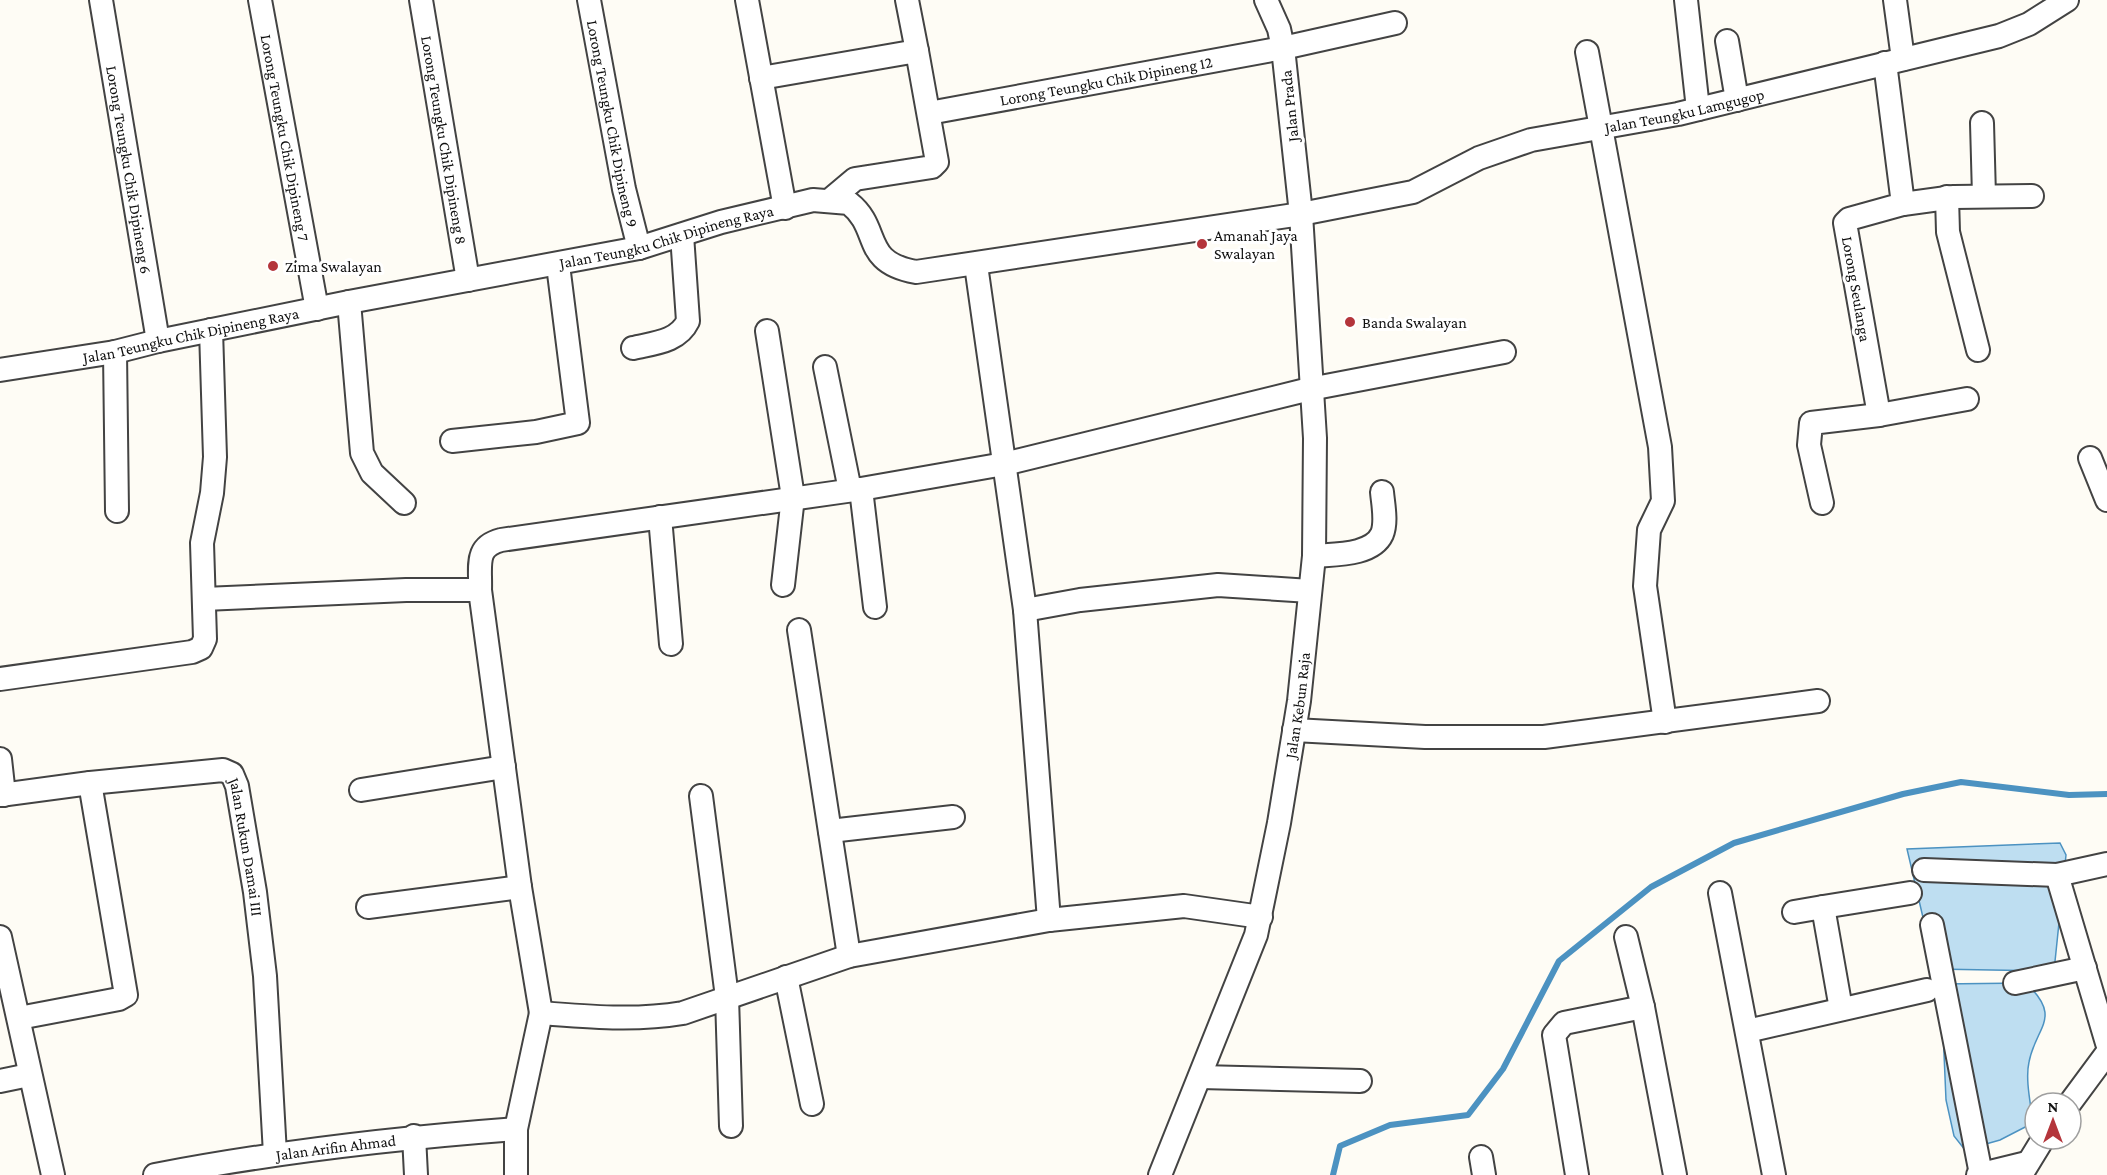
<svg xmlns="http://www.w3.org/2000/svg" width="2107" height="1175" font-family="'Crimson Pro',serif">
<rect width="100%" height="100%" fill="#fefcf5"/>
<path fill="#bedef1" stroke="#4c92c1" stroke-width="1.5" d="M 2060,843 L 2066,855 L 2054,971 L 1935,969 L 1907,849 Z
M 2026,983 C 2063,1018 2036,1026 2029,1062 C 2025,1080 2031,1105 2033,1123 L 2000,1140 L 1965,1150 L 1954,1136 L 1946,1100 L 1941,984 Z"/>
<g fill="none" stroke-linecap="round" stroke-linejoin="round">
<path stroke="#4c92c1" stroke-width="6" d="M 1333,1175 L 1340,1146 L 1390,1125 L 1468,1115 L 1503,1069 L 1559,961 L 1651,887 L 1734,843 L 1903,794 L 1961,782 L 2069,795 L 2107,794"/>
<g stroke="#434343" stroke-width="26">
<g id="minor">
<path id="s1" d="M 101,0 L 158,341"/>
<path id="s2" d="M 260,0 L 317,309"/>
<path id="s3" d="M 421,0 L 468,280"/>
<path id="s4" d="M 589,0 L 624,189 L 639,248"/>
<path d="M 747,0 L 785,208"/>
<path d="M 907,0 L 917,51"/>
<path d="M 1686,0 L 1698,109"/>
<path d="M 1895,0 L 1903,59"/>
<path d="M 1727,41 L 1737,100"/>
<path d="M 1587,52 L 1660,447 L 1663,501 L 1649,530 L 1645,586 L 1665,722"/>
<path d="M 761,78 L 917,51 L 937,162 L 932,167 L 855,179 L 830,200"/>
<path id="s5" d="M 929,113 L 1283,48 L 1395,23"/>
<path d="M 1982,123 L 1984,196"/>
<path d="M 1947,197 L 1948,232 L 1978,350"/>
<path d="M 1903,204 L 1954,197 L 2032,196"/>
<path d="M 976,265 L 1025,610 L 1049,920"/>
<path d="M 349,302 L 362,453 L 372,473 L 404,503"/>
<path d="M 767,331 L 793,497 L 783,585"/>
<path d="M 633,348 C 654,343 678,342 688,321 L 682,235"/>
<path d="M 115,352 L 117,511"/>
<path d="M 825,367 L 850,490"/>
<path id="s6" d="M 0,370 L 115,352 L 158,341 L 349,302 L 639,248 L 721,222 L 813,200 L 849,203 C 882,229 860,262 916,272 L 1301,214 L 1413,192 L 1479,158 L 1531,140 L 1678,114 L 1999,36 L 2029,24 L 2067,0"/>
<path d="M 1879,415 L 1845,223 L 1849,219 L 1903,204 L 1885,63"/>
<path d="M 452,441 L 536,432 L 578,423 L 558,265"/>
<path d="M 2090,458 L 2107,500"/>
<path d="M 861,489 L 875,607"/>
<path d="M 1822,503 L 1809,445 L 1811,423 L 1879,415 L 1967,399"/>
<path d="M 660,517 L 671,644"/>
<path d="M 1314,556 C 1333,554 1372,556 1382,534 C 1387,522 1383,504 1382,492"/>
<path d="M 480,590 L 520,887 L 541,1013"/>
<path d="M 204,599 L 406,590 L 480,590 C 481,566 474,547 501,540 L 861,489 L 1004,464 L 1310,389 L 1504,352"/>
<path d="M 1025,610 L 1080,600 L 1218,585 L 1310,591"/>
<path d="M 799,630 L 849,956"/>
<path d="M 0,679 L 192,652 L 201,648 L 205,639 L 202,543 L 212,493 L 215,457 L 211,330"/>
<path d="M 1294,730 L 1425,737 L 1544,737 L 1818,701"/>
<path d="M 0,759 L 4,795"/>
<path d="M 361,790 L 504,767"/>
<path id="s7" d="M 0,795 L 90,783 L 223,770 L 232,774 L 237,786 L 255,892 L 265,976 L 275,1154"/>
<path d="M 701,796 L 727,997 L 731,1126"/>
<path d="M 830,831 L 953,817"/>
<path d="M 1924,870 L 2057,875 L 2107,864"/>
<path d="M 2057,875 L 2107,1043"/>
<path d="M 1720,893 L 1774,1175"/>
<path d="M 368,907 L 520,887"/>
<path d="M 1823,907 L 1910,893"/>
<path d="M 1794,912 L 1823,907 L 1841,1009"/>
<path d="M 1932,925 L 1981,1174"/>
<path d="M 0,937 L 53,1175"/>
<path d="M 786,977 L 812,1104"/>
<path d="M 2015,983 L 2085,968"/>
<path d="M 1643,1007 L 1675,1175"/>
<path d="M 19,1018 L 119,999 L 126,995 L 90,783"/>
<path d="M 1747,1031 L 1927,990"/>
<path d="M 1200,1077 L 1360,1081"/>
<path d="M 0,1081 L 29,1075"/>
<path d="M 2070,1103 L 2107,1053"/>
<path d="M 414,1136 L 416,1175"/>
<path d="M 1481,1157 L 1484,1175"/>
<path id="s8" d="M 155,1175 C 275,1152 395,1138 516,1129"/>
<path d="M 516,1175 L 516,1129 L 541,1013 C 589,1017 636,1021 683,1013 L 849,956 L 1049,920 L 1184,906 L 1261,917"/>
<path id="s9" d="M 1160,1175 L 1256,935 L 1279,823 L 1299,701 L 1314,556 L 1315,438 L 1301,214 L 1283,48 L 1279,29 L 1266,0"/>
<path d="M 1577,1175 L 1554,1035 L 1564,1023 L 1643,1007 L 1626,937"/>
<path d="M 1978,1175 L 2027,1163"/>
<path d="M 2021,1175 L 2043,1139"/>
</g>
</g>
<use href="#minor" stroke="#fff" stroke-width="22"/>
</g>
<g fill="#b4353b" stroke="#fff" stroke-width="2">
<circle cx="1202" cy="244" r="6"/>
<circle cx="273" cy="266" r="6"/>
<circle cx="1350" cy="322" r="6"/>
</g>
<g text-anchor="middle" stroke-width="6" stroke-linejoin="round" paint-order="stroke">
<g font-size="16" fill="#101010" stroke="#fff">
<text dy="6" stroke="none"><textPath href="#s5" startOffset="180">Lorong Teungku Chik Dipineng 12</textPath></text>
<text transform="translate(1289 106) rotate(-96)" y="6">Jalan Prada</text>
<text dy="6" stroke="none"><textPath href="#s6" startOffset="1758">Jalan Teungku Lamgugop</textPath></text>
<text dy="6" stroke="none"><textPath href="#s4" startOffset="126">Lorong Teungku Chik Dipineng 9</textPath></text>
<text dy="6" stroke="none"><textPath href="#s2" startOffset="140">Lorong Teungku Chik Dipineng 7</textPath></text>
<text dy="6" stroke="none"><textPath href="#s3" startOffset="142">Lorong Teungku Chik Dipineng 8</textPath></text>
<text dy="6" stroke="none"><textPath href="#s1" startOffset="172">Lorong Teungku Chik Dipineng 6</textPath></text>
<text dy="6" stroke="none"><textPath href="#s6" startOffset="680">Jalan Teungku Chik Dipineng Raya</textPath></text>
<text transform="translate(1857 289) rotate(80)" y="6">Lorong Seulanga</text>
<text dy="6" stroke="none"><textPath href="#s6" startOffset="194">Jalan Teungku Chik Dipineng Raya</textPath></text>
<text dy="6" stroke="none"><textPath href="#s9" startOffset="492">Jalan Kebun Raja</textPath></text>
<text dy="6" stroke="none"><textPath href="#s7" startOffset="309">Jalan Rukun Damai III</textPath></text>
<text dy="6" stroke="none"><textPath href="#s8" startOffset="183">Jalan Arifin Ahmad</textPath></text>
</g>
<g font-size="16" fill="#101010" stroke="#fff" text-anchor="start">
<text x="1214" y="241">Amanah Jaya<tspan x="1214" dy="18">Swalayan</tspan></text>
<text x="285" y="272">Zima Swalayan</text>
<text x="1362" y="328">Banda Swalayan</text>
</g>
</g>
<g transform="translate(2053 1121)"><circle r="28" fill="#ffffff" stroke="#9f9f9f" stroke-width="1.5"/>
<path d="M0-4.5L10 22L0 15L-10 22Z" fill="#b4353b"/>
<text y="-9" font-size="16" font-weight="bold" text-anchor="middle" fill="#101010">N</text>
</g>
</svg>
